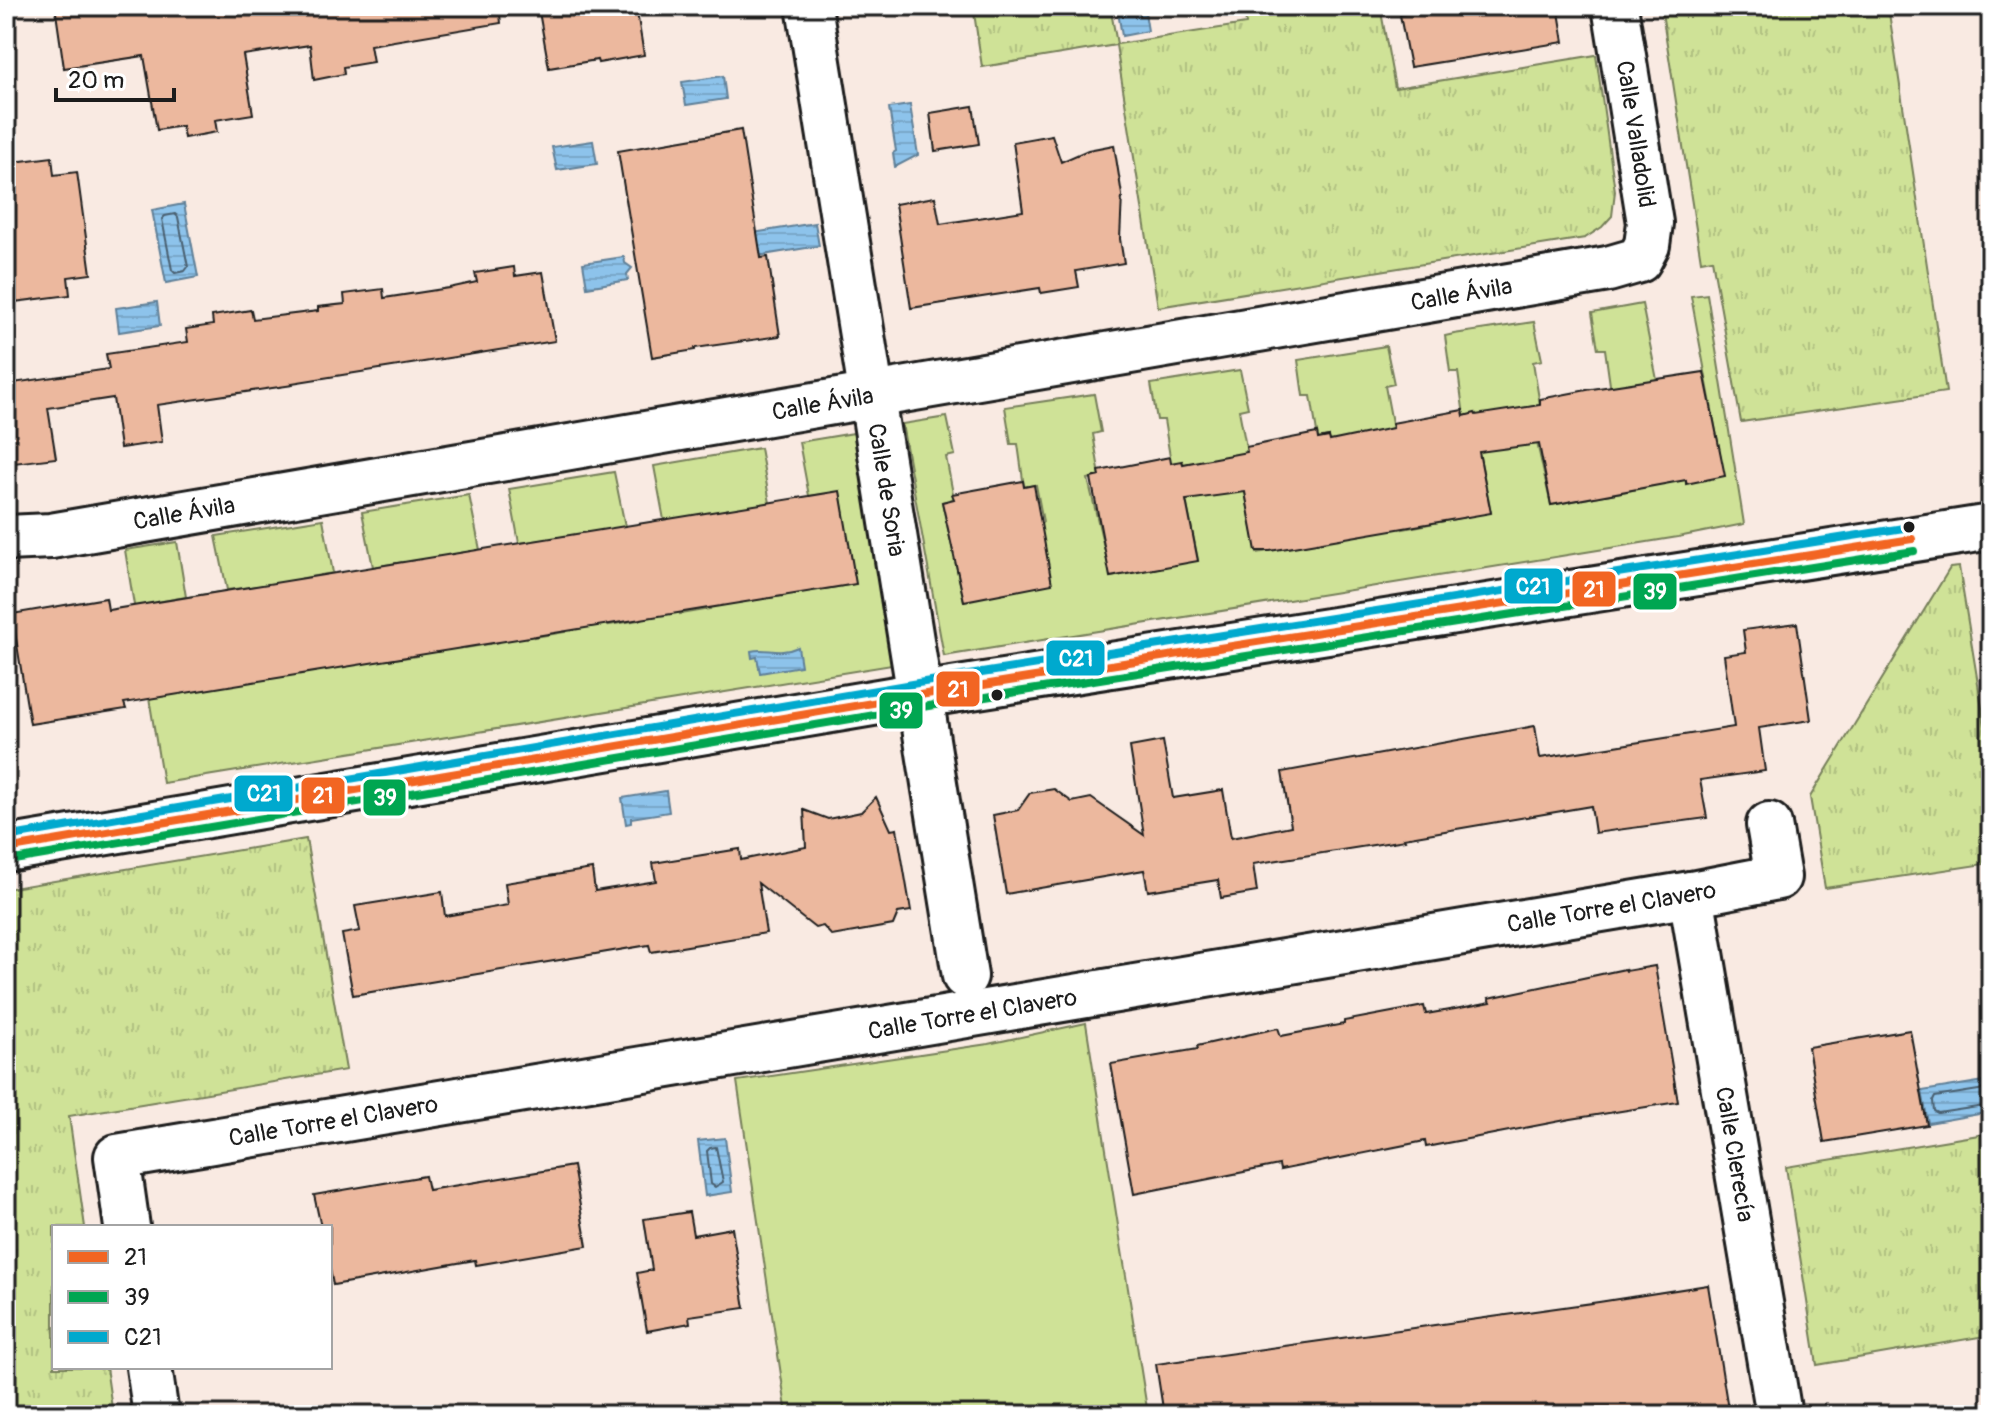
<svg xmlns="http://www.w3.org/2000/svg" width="1997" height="1421" font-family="Pangolin,sans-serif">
<defs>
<pattern id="grass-tufts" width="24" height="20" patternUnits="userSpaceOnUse" patternTransform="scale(2)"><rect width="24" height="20" fill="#cfe297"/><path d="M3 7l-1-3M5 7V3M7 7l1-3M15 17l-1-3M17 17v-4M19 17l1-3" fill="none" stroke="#b1c182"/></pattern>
<pattern id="water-rules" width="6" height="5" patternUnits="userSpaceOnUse" patternTransform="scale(2)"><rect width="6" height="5" fill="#8dc3eb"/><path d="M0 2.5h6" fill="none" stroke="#79a7c9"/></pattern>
</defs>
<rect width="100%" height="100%" fill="#f9eae2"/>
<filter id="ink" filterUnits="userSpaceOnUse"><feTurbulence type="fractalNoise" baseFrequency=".0125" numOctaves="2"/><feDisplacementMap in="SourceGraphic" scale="16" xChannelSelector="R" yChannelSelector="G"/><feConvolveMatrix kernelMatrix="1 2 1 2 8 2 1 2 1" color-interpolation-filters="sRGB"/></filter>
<g filter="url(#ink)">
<path fill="url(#grass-tufts)" stroke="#767f5a" stroke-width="2" d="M 973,6 L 1110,6 L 1117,44 L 1246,24 L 1244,6 L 1380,6 L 1395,88 L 1596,55 L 1615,191 L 1612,216 L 1602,227 L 1585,238 L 1158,307 L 1116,45 L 982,67 Z
M 1661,6 L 1888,6 L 1946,392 L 1741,422 L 1712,259 L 1701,261 Z
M 1959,567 L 1991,763 L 1991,863 L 1825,888 L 1810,797 L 1950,568 Z
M 306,839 L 346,1070 L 69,1116 L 85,1227 L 54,1227 L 54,1367 L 106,1367 L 113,1415 L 6,1415 L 6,889 Z
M 1991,1133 L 1991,1335 L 1817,1365 L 1786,1167 Z"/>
<path fill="#cfe297" stroke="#767f5a" stroke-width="2" d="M 1707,294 L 1744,524 L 1678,537 L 944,656 L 902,424 L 947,417 L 955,455 L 946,457 L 954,499 L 942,502 L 964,601 L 1043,522 L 1036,485 L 1024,487 L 1018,444 L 1011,444 L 1005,407 L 1094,394 L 1101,432 L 1093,434 L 1100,476 L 1088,479 L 1111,577 L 1198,560 L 1186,500 L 1190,499 L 1183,462 L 1171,463 L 1164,420 L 1157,420 L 1151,384 L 1240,370 L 1248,408 L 1239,410 L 1247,452 L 1242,492 L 1245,492 L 1257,553 L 1344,537 L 1329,437 L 1318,439 L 1311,396 L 1303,396 L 1298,360 L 1386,346 L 1394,384 L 1385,386 L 1393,428 L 1382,431 L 1403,529 L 1491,512 L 1479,452 L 1483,451 L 1476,414 L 1464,416 L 1458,372 L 1450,372 L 1445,336 L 1454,334 L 1534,322 L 1542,360 L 1533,362 L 1540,405 L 1529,407 L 1551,505 L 1638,489 L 1611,392 L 1605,349 L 1598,349 L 1592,313 L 1642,304 L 1657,380 L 1666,379 L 1686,483 L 1724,475 L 1691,296 Z
M 854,433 L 892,665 L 163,783 L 125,550 L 177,542 L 186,597 L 157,602 L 257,586 L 227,590 L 216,536 L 323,519 L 333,573 L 303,578 L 385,645 L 388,660 L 418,656 L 403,562 L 373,567 L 362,512 L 469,495 L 480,550 L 449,555 L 465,648 L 495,643 L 492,629 L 532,622 L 534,637 L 565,632 L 550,539 L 519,543 L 509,489 L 614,472 L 625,526 L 606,610 L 609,625 L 639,620 L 637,605 L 677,599 L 680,614 L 710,609 L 694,516 L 664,520 L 654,466 L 760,448 L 770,503 L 740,508 L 754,600 L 785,596 L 783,581 L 822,575 L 825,589 L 855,584 L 840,492 L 809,496 L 799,442 Z
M 1086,1023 L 1148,1415 L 787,1415 L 737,1081 L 988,1044 Z"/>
<path fill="url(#water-rules)" stroke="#608098" stroke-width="2" d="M 1117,6 L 1144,6 L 1148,31 L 1122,36 Z
M 723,76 L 726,99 L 686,105 L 682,82 Z
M 910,105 L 918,155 L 895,167 L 893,153 L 896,151 L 889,108 Z
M 593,141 L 597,164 L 557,170 L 552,147 Z
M 184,204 L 198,277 L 166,283 L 152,210 Z
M 815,223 L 819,246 L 732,260 L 728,237 Z
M 624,257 L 625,263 L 632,268 L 627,274 L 628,280 L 587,287 L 583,263 Z
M 157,302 L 160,326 L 119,332 L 116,308 Z
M 798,647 L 801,666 L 760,673 L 757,657 L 752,658 L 751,651 C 768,647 778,656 798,647 Z
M 666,791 L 669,812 L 631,818 L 631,823 L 626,824 L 622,798 Z
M 1991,1080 L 1991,1112 L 1928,1123 L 1922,1091 Z
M 725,1138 L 732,1192 L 705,1196 L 698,1141 Z"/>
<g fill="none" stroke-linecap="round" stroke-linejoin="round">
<path stroke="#495f6f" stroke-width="2" d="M 175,214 L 178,217 L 188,267 L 185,271 L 175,273 L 172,270 L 162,219 L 165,216 Z
M 1991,1088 L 1935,1097 L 1933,1101 L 1934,1111 L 1938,1113 L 1991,1105
M 716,1147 L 723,1182 L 715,1187 L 711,1184 L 707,1151 L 710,1148 Z"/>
</g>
<path fill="#ecb89e" stroke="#1c1c1c" stroke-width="2" d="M 55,6 L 499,6 L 501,23 L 370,45 L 373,62 L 343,67 L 344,74 L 314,80 L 310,45 L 243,55 L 253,114 L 215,120 L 217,132 L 184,138 L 182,126 L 157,130 L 144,56 L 64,68 Z
M 538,6 L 636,6 L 644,55 L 598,63 L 597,60 L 549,68 Z
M 1455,6 L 1558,6 L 1564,42 L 1410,67 L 1400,15 Z
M 973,106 L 979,144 L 935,151 L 930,113 Z
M 741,130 L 761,258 L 768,257 L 780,336 L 695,348 L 695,350 L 652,357 L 618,151 Z
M 1052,135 L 1061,162 L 1088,150 L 1114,145 L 1122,195 L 1120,239 L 1124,263 L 1076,271 L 1079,287 L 1041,293 L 1040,288 L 911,308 L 895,204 L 935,197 L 940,224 L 1023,211 L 1013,142 Z
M 52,157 L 54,175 L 77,172 L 91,274 L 68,277 L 70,295 L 6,303 L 6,163 Z
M 514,267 L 515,276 L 543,272 L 555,341 L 292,383 L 293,385 L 157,405 L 162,442 L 120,448 L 113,398 L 48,408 L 56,458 L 14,463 L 6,409 L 6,384 L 109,369 L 106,354 L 188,342 L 186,329 L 213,325 L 212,316 L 251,310 L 253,319 L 318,311 L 318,307 L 345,304 L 344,294 L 383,289 L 384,298 L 449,288 L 477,282 L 475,273 Z
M 1704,372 L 1725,476 L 1686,484 L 1686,480 L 1551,505 L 1539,444 L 1479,452 L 1491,513 L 1270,551 L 1256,551 L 1245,492 L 1186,500 L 1198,561 L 1110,577 L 1091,478 L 1100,476 L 1099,471 L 1170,457 L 1171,463 L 1182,461 L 1183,464 L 1247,452 L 1246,447 L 1317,433 L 1318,439 L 1329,437 L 1330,441 L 1393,428 L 1392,423 L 1463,410 L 1464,416 L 1475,413 L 1476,415 L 1540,405 L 1540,399 L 1592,389 Z
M 1023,481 L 1024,487 L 1034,485 L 1052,584 L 964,601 L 942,502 L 954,499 L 952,494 Z
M 840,491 L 856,584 L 124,703 L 126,709 L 30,724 L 12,614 L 106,598 L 108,610 Z
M 1797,623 L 1811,720 L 1759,728 L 1765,771 L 1700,780 L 1707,818 L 1595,833 L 1591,806 L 1404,838 L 1405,840 L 1253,864 L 1257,892 L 1221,898 L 1218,880 L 1148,891 L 1144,870 L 1006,894 L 993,815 L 1018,810 L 1030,793 L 1054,789 L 1072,802 L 1091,798 L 1144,835 L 1130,747 L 1163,741 L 1173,798 L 1223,790 L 1231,838 L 1291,826 L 1282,772 L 1535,726 L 1540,758 L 1734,727 L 1724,655 L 1746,652 L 1743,630 Z
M 876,797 L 891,830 L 897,829 L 911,911 L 898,913 L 893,925 L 832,936 L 823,926 L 815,928 L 758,883 L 766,933 L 651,952 L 649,945 L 353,995 L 342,934 L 360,931 L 355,906 L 442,892 L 445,916 L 508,905 L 505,883 L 592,869 L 595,891 L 656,881 L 653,863 L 740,849 L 741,860 L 806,847 L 804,810 L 828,819 L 861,812 Z
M 1655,966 L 1678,1102 L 1571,1119 L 1426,1147 L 1425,1141 L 1280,1170 L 1279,1165 L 1134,1194 L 1111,1064 L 1198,1049 L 1197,1046 L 1278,1028 L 1281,1036 L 1344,1024 L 1344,1021 L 1424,1006 L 1426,1014 L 1455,1009 L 1491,1002 L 1489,998 L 1625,969 L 1626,971 Z
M 1910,1030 L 1927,1125 L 1824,1142 L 1808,1047 Z
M 573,1166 L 587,1246 L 476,1265 L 475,1260 L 333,1285 L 330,1269 L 330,1227 L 321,1227 L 314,1195 L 425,1176 L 428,1190 Z
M 689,1212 L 693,1235 L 732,1228 L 745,1308 L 689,1316 L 690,1323 L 647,1331 L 637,1273 L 652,1270 L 644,1219 Z
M 1708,1285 L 1729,1415 L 1164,1415 L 1156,1364 L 1599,1302 Z"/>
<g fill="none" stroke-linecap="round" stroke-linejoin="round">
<g stroke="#1c1c1c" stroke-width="50">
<g id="street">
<path id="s1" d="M 809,6 L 965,976"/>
<path id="s2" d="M 6,538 L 51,536 L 1608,269 L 1639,260 L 1647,245 L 1650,223 L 1615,6"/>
<path d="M 6,849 L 920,695 L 1991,527"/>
<path id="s3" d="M 1691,894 L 1779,1415"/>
<path id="s4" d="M 127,1227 L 117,1157 L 1691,894 L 1778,877 L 1769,825"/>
<path d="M 149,1367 L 156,1415"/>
</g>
</g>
<use href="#street" stroke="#fff" stroke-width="44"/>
<g stroke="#fff" stroke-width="14">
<path id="bus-1" d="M 6,849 L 920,695 L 1912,539"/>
</g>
<g stroke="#fff" stroke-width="14">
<path id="bus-2" d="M 8,861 L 922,707 L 1914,551"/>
</g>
<g stroke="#fff" stroke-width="14">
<path id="bus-3" d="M 6,837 L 918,683 L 1910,527"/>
</g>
<use href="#bus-1" stroke="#f26522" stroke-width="8"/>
<use href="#bus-2" stroke="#00a651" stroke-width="8"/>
<use href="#bus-3" stroke="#00a9ce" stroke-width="8"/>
</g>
</g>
<g fill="#1c1c1c" stroke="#fff" stroke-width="3">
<circle cx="1909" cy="527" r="7"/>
<circle cx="997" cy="695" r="7"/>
</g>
<g text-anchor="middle" stroke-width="6" stroke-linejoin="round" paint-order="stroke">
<g font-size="24" fill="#1c1c1c" stroke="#fff">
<text transform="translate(1636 134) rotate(81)" y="8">Calle Valladolid</text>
<text dy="8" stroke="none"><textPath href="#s2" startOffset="1476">Calle Ávila</textPath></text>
<text dy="8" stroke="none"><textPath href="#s2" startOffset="828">Calle Ávila</textPath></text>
<text dy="8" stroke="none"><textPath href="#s1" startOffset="490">Calle de Soria</textPath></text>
<text dy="8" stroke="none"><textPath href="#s2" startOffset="180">Calle Ávila</textPath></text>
<text dy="8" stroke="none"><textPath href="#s4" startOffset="1586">Calle Torre el Clavero</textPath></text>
<text dy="8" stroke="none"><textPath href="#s4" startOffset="938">Calle Torre el Clavero</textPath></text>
<text dy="8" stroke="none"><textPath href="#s4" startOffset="290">Calle Torre el Clavero</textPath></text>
<text dy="8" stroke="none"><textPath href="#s3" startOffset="264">Calle Clerecía</textPath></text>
</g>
</g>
<g stroke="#fff" stroke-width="3">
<rect x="1503" y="567" width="61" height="38" rx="8" fill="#00a9ce"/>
<rect x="1571" y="570" width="46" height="38" rx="8" fill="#f26522"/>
<rect x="1632" y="572" width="46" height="39" rx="8" fill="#00a651"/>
<rect x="1045" y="639" width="61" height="38" rx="8" fill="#00a9ce"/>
<rect x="935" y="670" width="46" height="38" rx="8" fill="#f26522"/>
<rect x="878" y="691" width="46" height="39" rx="8" fill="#00a651"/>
<rect x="233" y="774" width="61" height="39" rx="8" fill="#00a9ce"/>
<rect x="300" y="776" width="46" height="39" rx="8" fill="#f26522"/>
<rect x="362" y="778" width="45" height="39" rx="8" fill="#00a651"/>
</g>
<g font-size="22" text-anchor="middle" font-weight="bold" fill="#fff">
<text x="1533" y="594">C21</text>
<text x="1594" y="597">21</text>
<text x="1655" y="599">39</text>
<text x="1076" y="666">C21</text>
<text x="958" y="697">21</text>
<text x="901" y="718">39</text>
<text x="264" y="801">C21</text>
<text x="323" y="803">21</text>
<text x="385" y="805">39</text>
</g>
<rect width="1997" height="1421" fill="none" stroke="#fff" stroke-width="32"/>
<rect x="16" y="16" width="1965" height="1389" fill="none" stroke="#1c1c1c" stroke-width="3" filter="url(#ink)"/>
<rect x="52" y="1225" width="280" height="144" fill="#ffffff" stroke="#a4a4a4" stroke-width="2"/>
<rect x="68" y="1251" width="40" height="12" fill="#f26522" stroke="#a4a4a4" stroke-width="2"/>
<text x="124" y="1265" font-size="24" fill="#1c1c1c">21</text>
<rect x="68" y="1291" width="40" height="12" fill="#00a651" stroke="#a4a4a4" stroke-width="2"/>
<text x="124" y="1305" font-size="24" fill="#1c1c1c">39</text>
<rect x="68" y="1331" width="40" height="12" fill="#00a9ce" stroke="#a4a4a4" stroke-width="2"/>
<text x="124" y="1345" font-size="24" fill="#1c1c1c">C21</text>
<path d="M56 88v12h118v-12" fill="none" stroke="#1c1c1c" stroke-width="4"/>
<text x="68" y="88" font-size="24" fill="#1c1c1c" stroke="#ffffff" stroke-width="6" paint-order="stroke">20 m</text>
</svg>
